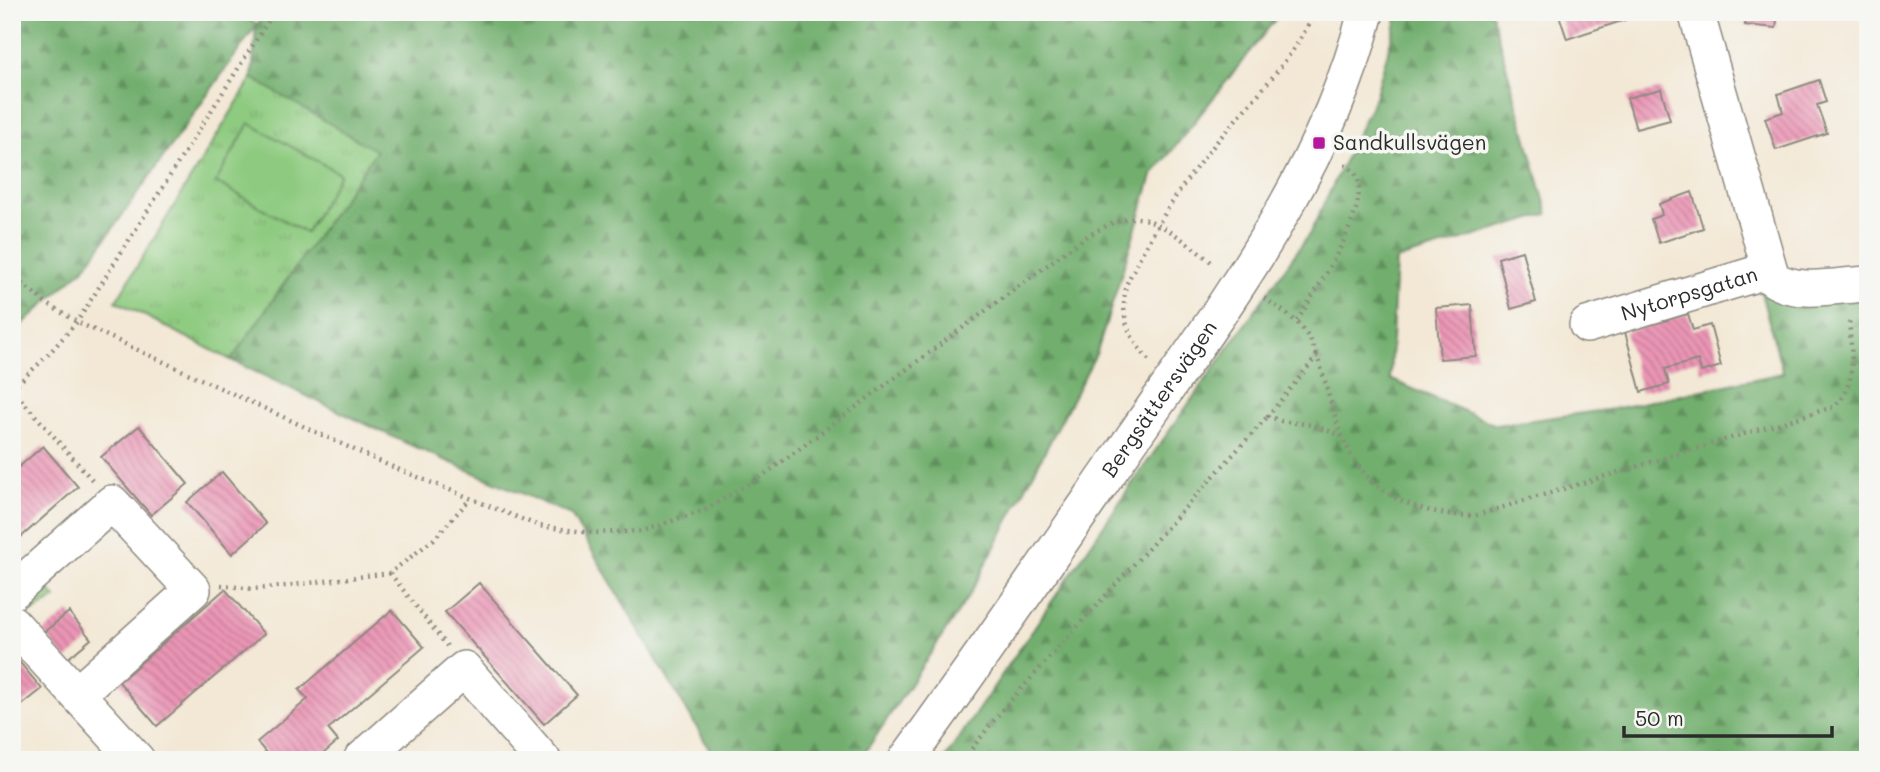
<svg xmlns="http://www.w3.org/2000/svg" width="1880" height="772" font-family="Mali,sans-serif">
<defs>
<pattern id="forest-firs" width="22" height="20" patternUnits="userSpaceOnUse" patternTransform="scale(1.75)"><rect width="22" height="20" fill="#72af6e"/><path d="M5 1l3.5 6h-7zM16 11l3.5 6h-7z" fill="#5e8f5b"/></pattern>
<pattern id="park-tufts" width="24" height="20" patternUnits="userSpaceOnUse" patternTransform="scale(1.75)"><rect width="24" height="20" fill="#8ecb80"/><path d="M3 7l-1-3M5 7V3M7 7l1-3M15 17l-1-3M17 17v-4M19 17l1-3" fill="none" stroke="#7bae6f"/></pattern>
<pattern id="building-back-hatch" width="6" height="6" patternUnits="userSpaceOnUse" patternTransform="scale(1.75)"><rect width="6" height="6" fill="#eb95b5"/><path d="M-1 5l2 2M0 0l6 6M5-1l2 2" fill="none" stroke="#bf7a93"/></pattern>
</defs>
<rect width="100%" height="100%" fill="#f6f6f2"/>
<filter id="ink" filterUnits="userSpaceOnUse"><feTurbulence type="fractalNoise" baseFrequency=".0143" numOctaves="2"/><feDisplacementMap in="SourceGraphic" scale="14" xChannelSelector="R" yChannelSelector="G"/><feConvolveMatrix kernelMatrix="1 2 1 2 8 2 1 2 1" color-interpolation-filters="sRGB"/></filter>
<filter id="wash" filterUnits="userSpaceOnUse"><feTurbulence type="fractalNoise" baseFrequency=".00686" numOctaves="4" result="noise"/><feDisplacementMap in="SourceGraphic" scale="28" xChannelSelector="R" yChannelSelector="G"/><feGaussianBlur stdDeviation="1.57" result="paint"/><feColorMatrix in="noise" values="0 0 0 0 0 0 0 0 0 0 0 0 0 0 0 0 0 1.4 0 .05"/><feComposite in="paint" operator="in"/></filter>
<g filter="url(#wash)">
<rect width="100%" height="100%" fill="#f3e8d5"/>
<path fill="url(#forest-firs)" stroke="#4e6d4c" stroke-width="2" d="M 12,12 L 234,12 L 257,24 L 264,12 L 1281,12 L 1152,176 L 1097,352 L 970,594 L 860,760 L 716,760 L 571,515 L 406,443 L 231,360 L 375,152 L 252,78 L 256,26 L 87,265 L 12,334 Z
M 1399,12 L 1491,12 L 1548,214 L 1396,260 L 1390,379 L 1496,425 L 1613,409 L 1783,373 L 1752,260 L 1800,281 L 1868,273 L 1868,760 L 944,760 L 1138,475 L 1310,233 L 1375,97 Z"/>
<path fill="url(#park-tufts)" stroke="#5c7b56" stroke-width="2" d="M 252,78 L 376,151 L 231,360 L 116,301 Z
M 34,573 L 56,598 L 32,612 L 20,604 Z"/>
<path fill="#8ecb80" stroke="#5c7b56" stroke-width="2" d="M 249,123 L 340,174 L 306,233 L 216,182 Z"/>
<g id="blocks">
<path fill="url(#building-back-hatch)" d="M 1558,12 L 1632,12 L 1634,17 L 1567,39 Z
M 1747,12 L 1778,12 L 1776,28 L 1745,25 Z
M 1819,80 L 1826,102 L 1817,105 L 1827,133 L 1776,150 L 1765,118 L 1783,112 L 1778,94 Z
M 1661,89 L 1670,120 L 1636,129 L 1627,98 Z
M 1692,192 L 1703,228 L 1659,243 L 1651,219 L 1662,215 L 1659,204 Z
M 1522,251 L 1536,302 L 1511,309 L 1498,258 Z
M 1472,305 L 1476,356 L 1440,359 L 1436,308 Z
M 1688,314 L 1693,330 L 1710,325 L 1721,366 L 1701,372 L 1698,360 L 1665,369 L 1669,384 L 1641,392 L 1625,332 Z
M 139,426 L 188,484 L 151,515 L 101,457 Z
M 43,446 L 78,487 L 12,545 L 12,473 Z
M 222,472 L 266,524 L 232,554 L 187,502 Z
M 479,583 L 577,695 L 544,724 L 445,612 Z
M 225,589 L 264,634 L 157,726 L 119,682 Z
M 392,610 L 424,647 L 328,729 L 338,741 L 316,760 L 272,760 L 257,742 L 308,699 L 299,690 Z
M 69,612 L 91,639 L 66,660 L 44,632 Z
M 12,653 L 42,689 L 12,713 Z"/>
</g>
</g>
<g filter="url(#ink)">
<use href="#blocks" fill-opacity="0" stroke="#8f8a80" stroke-width="2"/>
<g fill="none" stroke-linecap="round" stroke-linejoin="round">
<g stroke="#8f8a80" stroke-width="38">
<g id="minor">
<path d="M 1696,12 L 1772,278 C 1797,296 1838,285 1868,284"/>
<path id="s1" d="M 1587,325 L 1769,270"/>
<path d="M 12,592 L 112,503 L 193,590 L 77,694"/>
<path d="M 12,623 L 137,760"/>
<path d="M 361,760 L 464,669 L 543,760"/>
<path id="s2" d="M 906,760 C 984,654 1059,544 1134,436 C 1227,301 1325,174 1366,12"/>
</g>
</g>
<path stroke="#8f8a80" stroke-width="4.5" stroke-dasharray="2 5" stroke-linecap="butt" d="M 12,274 L 44,302 L 77,322 L 383,463 L 539,526 L 592,533 L 642,531 L 705,510 L 768,472 L 1084,238 C 1099,230 1117,218 1135,218 C 1160,218 1194,249 1214,264
M 1264,298 C 1290,316 1306,324 1317,356
M 1297,321 C 1315,291 1370,212 1357,177 C 1354,170 1348,166 1341,163
M 1149,360 C 1128,337 1120,317 1126,285 C 1149,237 1177,190 1211,149 C 1247,104 1290,65 1315,12
M 12,389 L 47,356 L 77,322 L 274,12
M 12,389 L 93,481
M 1343,436 L 1312,425 L 1281,421 L 1268,416 L 1317,356 C 1329,390 1335,432 1356,462 C 1382,502 1429,515 1474,516 L 1833,407 C 1860,386 1850,347 1849,317
M 390,573 L 447,646
M 221,585 L 252,589 L 277,587 L 390,573 L 434,539 L 470,499
M 963,760 L 1003,709 L 1268,416"/>
<use href="#minor" stroke="#fff" stroke-width="35"/>
</g>
</g>
<rect fill="#b5179e" stroke="#f6f6f2" stroke-width="2.5" x="1312" y="136" width="14" height="14" rx="3.5"/>
<g text-anchor="middle" stroke-width="7" stroke-linejoin="round" paint-order="stroke">
<g font-size="21" fill="#2b2b2b" stroke="#f6f6f2" text-anchor="start">
<text x="1333" y="150">Sandkullsvägen</text>
</g>
<g font-size="21" fill="#2b2b2b" stroke="#f6f6f2">
<text dy="7" stroke="none"><textPath href="#s1" startOffset="107">Nytorpsgatan</textPath></text>
<text dy="7" stroke="none"><textPath href="#s2" startOffset="441">Bergsättersvägen</textPath></text>
</g>
</g>
<rect width="1880" height="772" fill="none" stroke="#f6f6f2" stroke-width="42"/>
<path d="M1624 726v10h208v-10" fill="none" stroke="#2b2b2b" stroke-width="3.5"/>
<text x="1635" y="726" font-size="21" fill="#2b2b2b" stroke="#f6f6f2" stroke-width="5" paint-order="stroke">50 m</text>
</svg>
